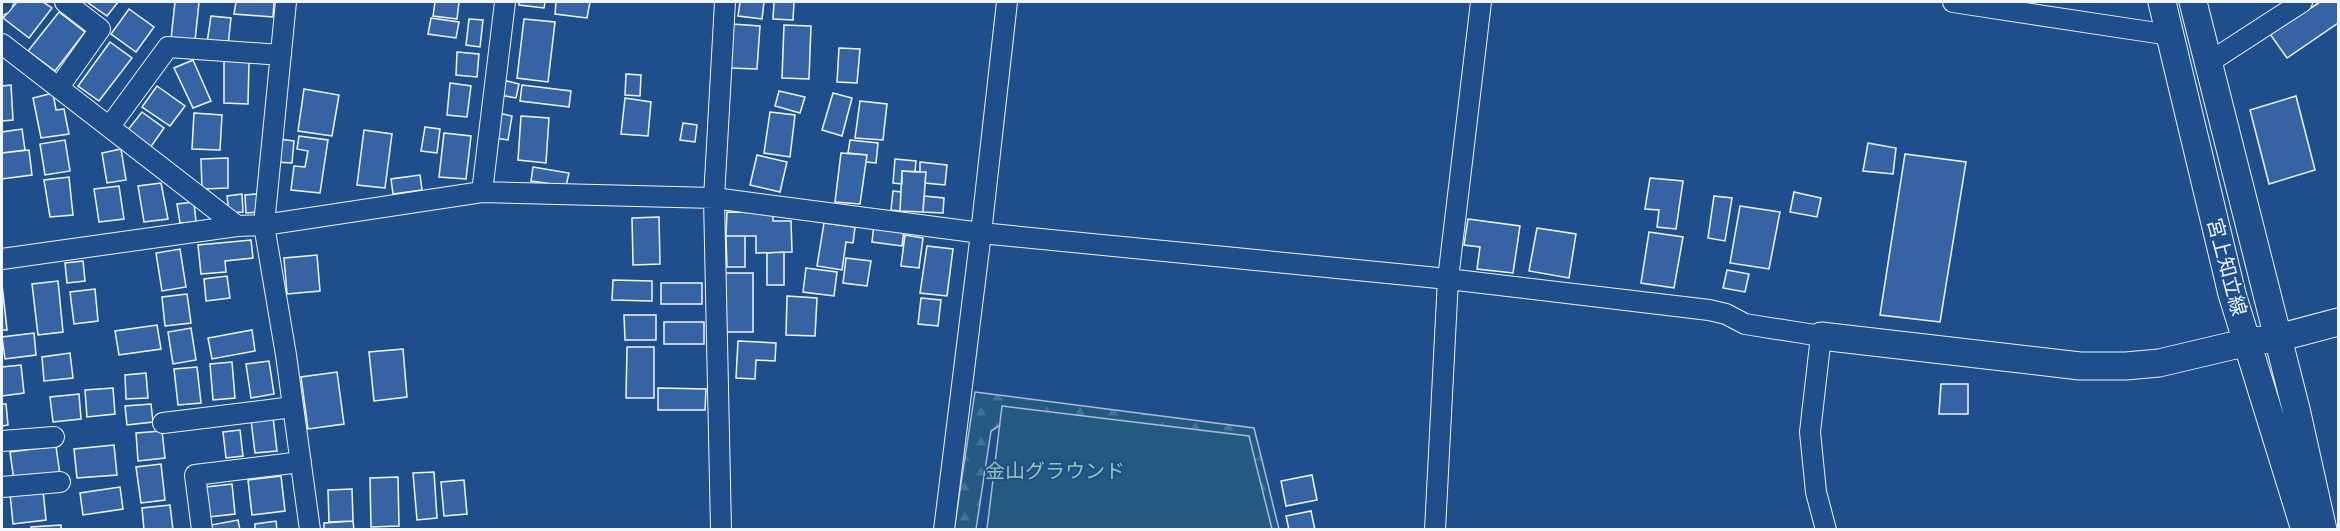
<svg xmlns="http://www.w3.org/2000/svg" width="2340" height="531" font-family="'Space Grotesk','Noto Sans JP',sans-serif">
<defs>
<pattern id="forest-firs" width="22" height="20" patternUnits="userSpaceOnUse" patternTransform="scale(1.5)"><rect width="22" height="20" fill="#245a82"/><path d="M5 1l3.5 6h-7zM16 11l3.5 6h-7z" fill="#447295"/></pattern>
</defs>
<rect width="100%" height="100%" fill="#1f4e8c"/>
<path fill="url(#forest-firs)" stroke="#a8bbd7" stroke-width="1.5" d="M 975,392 L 1254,428 L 1279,529 L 1263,529 L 1019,413 L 991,431 L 976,529 L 954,530 Z"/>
<path fill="#245a82" stroke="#a8bbd7" stroke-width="1.5" d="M 1002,406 L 1249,436 L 1272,529 L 987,529 Z"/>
<path fill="#3563a3" stroke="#f2f6ff" stroke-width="1.5" d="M 17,2 L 43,2 L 52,8 L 29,38 L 3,18 Z
M 87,2 L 118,2 L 107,16 Z
M 175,2 L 199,2 L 195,41 L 171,39 Z
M 236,2 L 274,2 L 273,17 L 234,14 Z
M 435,2 L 459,2 L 457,19 L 433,16 Z
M 519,2 L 545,2 L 544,8 L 519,5 Z
M 556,2 L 590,2 L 587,18 L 555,14 Z
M 740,2 L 764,2 L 762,19 L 738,16 Z
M 774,2 L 794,2 L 793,20 L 773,19 Z
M 2320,2 L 2338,2 L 2338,23 L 2287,58 L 2270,34 Z
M 129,9 L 154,27 L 136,52 L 111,34 Z
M 59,12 L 85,32 L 55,71 L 28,51 Z
M 211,16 L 231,18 L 228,45 L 207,43 Z
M 431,18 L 459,22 L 456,38 L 428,34 Z
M 469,19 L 483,20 L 480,47 L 466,45 Z
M 524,19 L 555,22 L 548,82 L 517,78 Z
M 732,24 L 760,26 L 757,69 L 730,68 Z
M 784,25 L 811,26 L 809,79 L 782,78 Z
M 110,42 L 132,58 L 99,101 L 78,86 Z
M 839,48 L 860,49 L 857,83 L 837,82 Z
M 457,52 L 479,54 L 477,77 L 456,75 Z
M 193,60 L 211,101 L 193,108 L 174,68 Z
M 224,60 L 249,61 L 248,104 L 224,103 Z
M 626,74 L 641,75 L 640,96 L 625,95 Z
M 503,80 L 519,84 L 516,98 L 500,95 Z
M 450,83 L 471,86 L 467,117 L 447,115 Z
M 11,85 L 13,120 L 2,121 L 2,86 Z
M 522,85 L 571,91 L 569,107 L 520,101 Z
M 157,86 L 185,106 L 170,126 L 142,107 Z
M 304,89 L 339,95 L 332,136 L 298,131 Z
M 779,91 L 805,97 L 800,113 L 775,106 Z
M 53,93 L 56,110 L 64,109 L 69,134 L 41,138 L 33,98 Z
M 833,93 L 852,98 L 842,136 L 822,130 Z
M 2296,96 L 2315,170 L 2269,184 L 2250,110 Z
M 625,98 L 651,102 L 648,136 L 621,134 Z
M 860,101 L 887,104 L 883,140 L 855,138 Z
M 142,112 L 164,128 L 150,148 L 127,131 Z
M 770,112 L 795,115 L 790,157 L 764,153 Z
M 194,113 L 222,115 L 220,150 L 192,149 Z
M 498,113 L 512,116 L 508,140 L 494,138 Z
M 521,116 L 549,118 L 546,163 L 518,160 Z
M 683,123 L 697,125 L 695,142 L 680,140 Z
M 425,127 L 440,129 L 437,153 L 421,151 Z
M 22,129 L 25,150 L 2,153 L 2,132 Z
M 364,130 L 392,134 L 385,188 L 357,185 Z
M 444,133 L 471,136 L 466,179 L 439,177 Z
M 299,136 L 328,140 L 320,193 L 291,190 L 294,166 L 305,167 L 308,151 L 297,149 Z
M 279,139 L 294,141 L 292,163 L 276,162 Z
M 65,140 L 70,171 L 45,175 L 40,144 Z
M 850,140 L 878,143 L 876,163 L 866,162 L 867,155 L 848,153 Z
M 1868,143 L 1896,148 L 1893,174 L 1863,171 Z
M 121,149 L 126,180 L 107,183 L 102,153 Z
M 29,150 L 32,175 L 2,179 L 2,153 Z
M 841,153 L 867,155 L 860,204 L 835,202 Z
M 1905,154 L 1966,162 L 1940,322 L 1880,315 Z
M 757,155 L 787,162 L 780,192 L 750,185 Z
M 228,158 L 228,188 L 202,189 L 201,159 Z
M 895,159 L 916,161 L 915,172 L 902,171 L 902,184 L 893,183 Z
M 920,162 L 947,165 L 945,185 L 925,183 L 926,172 L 920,172 Z
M 533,167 L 569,173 L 566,186 L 531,181 Z
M 902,171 L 926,172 L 923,212 L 900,211 Z
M 420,175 L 422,190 L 393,194 L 391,179 Z
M 69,177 L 73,215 L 50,217 L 44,180 Z
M 1650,178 L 1683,181 L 1676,229 L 1657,227 L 1659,210 L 1645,209 Z
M 161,183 L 168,219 L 144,222 L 138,186 Z
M 119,186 L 124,219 L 99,222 L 94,189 Z
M 893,191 L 901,192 L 900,211 L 891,210 Z
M 1794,192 L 1821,198 L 1817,217 L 1790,212 Z
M 242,194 L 243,212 L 229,213 L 227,196 Z
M 257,194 L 259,212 L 246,213 L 245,195 Z
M 924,196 L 944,198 L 943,213 L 923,212 Z
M 1714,196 L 1732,198 L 1725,241 L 1708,238 Z
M 194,202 L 196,222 L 180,223 L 177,204 Z
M 1740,206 L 1780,212 L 1769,269 L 1730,263 Z
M 727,212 L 773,213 L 773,221 L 791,221 L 792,252 L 756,253 L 756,236 L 726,236 Z
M 659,217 L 660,264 L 633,265 L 632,218 Z
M 1468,219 L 1520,226 L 1513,273 L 1477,269 L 1480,247 L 1464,245 Z
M 824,223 L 855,227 L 853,243 L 846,242 L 842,270 L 817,266 Z
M 874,224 L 904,228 L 902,246 L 872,242 Z
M 1537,228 L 1576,234 L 1569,278 L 1529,271 Z
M 1649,232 L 1683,237 L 1674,288 L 1641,283 Z
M 905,235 L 923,238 L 919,268 L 901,266 Z
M 726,236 L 745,236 L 745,267 L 727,267 Z
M 251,240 L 253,258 L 225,261 L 226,272 L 201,274 L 198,245 Z
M 927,246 L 953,249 L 947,296 L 920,293 Z
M 180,249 L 186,287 L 162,291 L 156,253 Z
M 784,252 L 784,285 L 767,285 L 767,253 Z
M 317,255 L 320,291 L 287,294 L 284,258 Z
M 846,258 L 871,261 L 867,286 L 843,283 Z
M 83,261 L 85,281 L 67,283 L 65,263 Z
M 806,268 L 837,272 L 834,296 L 803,292 Z
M 1727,270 L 1749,274 L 1745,292 L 1723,288 Z
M 722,273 L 753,273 L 753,332 L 723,332 Z
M 227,276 L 230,298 L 206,301 L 204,279 Z
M 613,280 L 652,281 L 652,301 L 612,300 Z
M 58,281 L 63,332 L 38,335 L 32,284 Z
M 661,283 L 702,283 L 702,304 L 661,304 Z
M 2,284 L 7,330 L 2,330 Z
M 95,289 L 98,321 L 74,324 L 70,292 Z
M 187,294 L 191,323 L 165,326 L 162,297 Z
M 787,296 L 817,298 L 815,336 L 786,335 Z
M 921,298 L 941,300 L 938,326 L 918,324 Z
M 624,315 L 656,315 L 656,340 L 625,340 Z
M 664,322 L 704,322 L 704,344 L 664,344 Z
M 157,325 L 161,349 L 119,355 L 115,331 Z
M 191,328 L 196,360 L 173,364 L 168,332 Z
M 252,330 L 255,351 L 212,359 L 208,338 Z
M 34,333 L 36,355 L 5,359 L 2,337 Z
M 738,341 L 776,343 L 775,361 L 756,360 L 755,379 L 736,378 Z
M 627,347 L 654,347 L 654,398 L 626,398 Z
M 403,349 L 407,397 L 374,401 L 369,352 Z
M 70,353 L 73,378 L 44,381 L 42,357 Z
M 269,361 L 274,394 L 251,398 L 246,364 Z
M 232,362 L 235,398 L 213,400 L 210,364 Z
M 21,365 L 24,393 L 2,396 L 2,367 Z
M 197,367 L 201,403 L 178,405 L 174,369 Z
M 337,372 L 344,424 L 308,429 L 301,377 Z
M 146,373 L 148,398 L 126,399 L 125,375 Z
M 1941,384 L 1968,384 L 1968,414 L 1939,414 Z
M 113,388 L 115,414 L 87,417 L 85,390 Z
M 658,388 L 706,389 L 705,410 L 658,410 Z
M 79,394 L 81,419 L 53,422 L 50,397 Z
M 2,404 L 6,404 L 8,425 L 2,426 Z
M 151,404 L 153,422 L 127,425 L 125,406 Z
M 273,417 L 277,451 L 255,453 L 251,420 Z
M 240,430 L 243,456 L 226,458 L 223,432 Z
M 162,431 L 165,458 L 138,461 L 136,433 Z
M 114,445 L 117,475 L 77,478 L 74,449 Z
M 56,446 L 60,475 L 14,481 L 10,452 Z
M 161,464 L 165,500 L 141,503 L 136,467 Z
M 434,472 L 437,518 L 417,520 L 413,473 Z
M 1312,475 L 1317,500 L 1286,506 L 1281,481 Z
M 281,476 L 285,511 L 252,515 L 248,480 Z
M 398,477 L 399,526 L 371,527 L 370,478 Z
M 464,480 L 467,514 L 444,516 L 441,482 Z
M 232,484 L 235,514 L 209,517 L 206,487 Z
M 120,487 L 123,509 L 83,515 L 80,493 Z
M 352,489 L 353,521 L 329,522 L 328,490 Z
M 43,490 L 46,520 L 13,524 L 10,493 Z
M 170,505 L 173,530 L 144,530 L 142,508 Z
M 1311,511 L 1315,530 L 1289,530 L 1286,516 Z
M 238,520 L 240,530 L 211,530 L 211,525 Z
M 276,521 L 277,530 L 255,530 L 255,524 Z
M 353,521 L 354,530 L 324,530 L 324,523 Z
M 61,525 L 61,530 L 32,530 L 31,527 Z"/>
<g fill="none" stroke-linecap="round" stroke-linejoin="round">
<g stroke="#f2f6ff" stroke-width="22">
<path id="street" d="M 286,2 L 264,225 L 286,355 L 310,530
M 1953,2 L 2170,35
M 2,4 L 3,2
M 2,44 L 237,226
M 2208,63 L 2302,2
M 59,87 L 100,29 L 65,2
M 110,126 L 168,47 L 281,55
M 482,192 L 505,2
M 2,259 L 237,226 L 264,225 L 482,192 L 714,198 L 981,233 L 1448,279 L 1709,310 L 1726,314 L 1745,324 L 1821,336 L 1810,432 L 1816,492 L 1826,530
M 163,423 L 293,407
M 2,441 L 54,437
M 2,487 L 60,482
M 202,530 L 195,475 L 301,462
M 721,530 L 714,198 L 725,2
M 944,530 L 981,233 L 1007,2
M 1435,530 L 1448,279 L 1481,2"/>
</g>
<g stroke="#f2f6ff" stroke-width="29">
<path id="secondary" d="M 2162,2 L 2232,294 L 2305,530
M 2193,2 L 2296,409 L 2323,530
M 1821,336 L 2080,366 L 2126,366 L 2159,363 L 2248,342 L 2278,338 L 2338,322"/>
</g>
<use href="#street" stroke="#1f4e8c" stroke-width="20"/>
<use href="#secondary" stroke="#1f4e8c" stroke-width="27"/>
</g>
<g text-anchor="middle" stroke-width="4.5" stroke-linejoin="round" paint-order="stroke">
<g font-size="20" fill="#f2f6ff" stroke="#1f4e8c">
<text transform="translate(2227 267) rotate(75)" y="7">宮上知立線</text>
</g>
<g font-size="20" fill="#97c8a6" stroke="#1f4e8c">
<text x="1055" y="478">金山グラウンド</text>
</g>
</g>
<rect width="2340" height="531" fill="none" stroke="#f2f6ff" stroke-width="6"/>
</svg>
